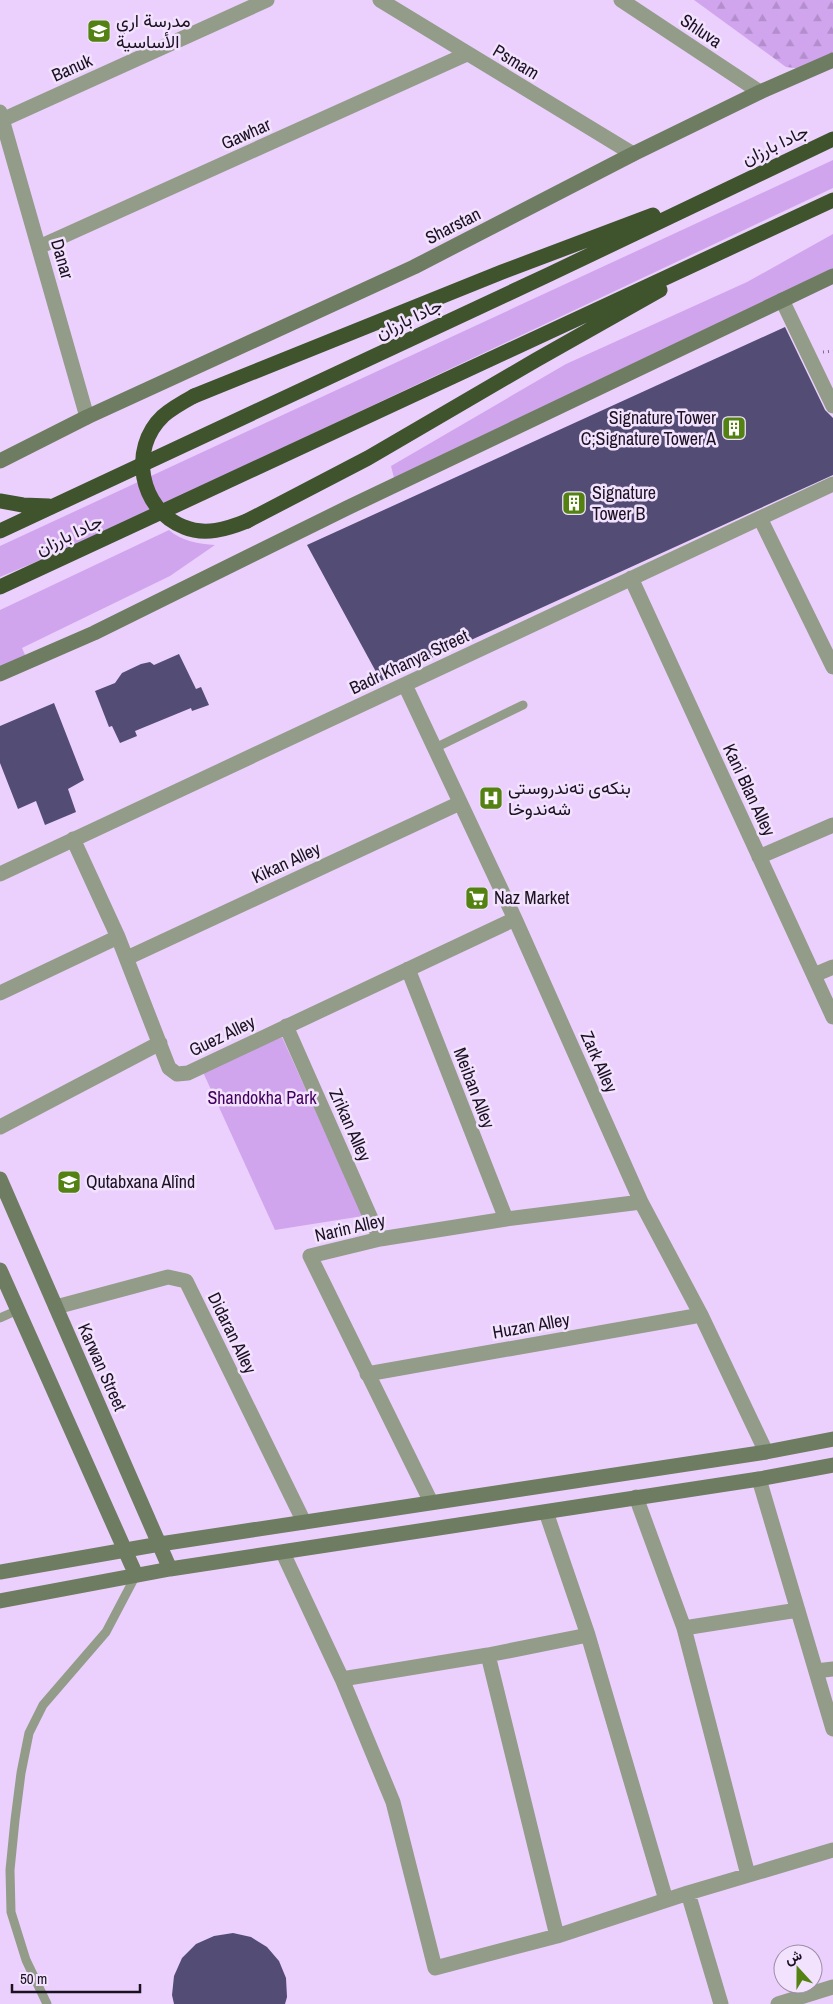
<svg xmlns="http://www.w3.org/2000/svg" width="833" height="2004" font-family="'Archivo Narrow',Vazirmatn,sans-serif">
<defs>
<pattern id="forest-firs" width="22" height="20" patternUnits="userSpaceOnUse" patternTransform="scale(1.25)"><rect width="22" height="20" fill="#d1a5ee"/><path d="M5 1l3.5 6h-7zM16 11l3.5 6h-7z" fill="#b38dcc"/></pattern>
</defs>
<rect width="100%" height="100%" fill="#ebd0fd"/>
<path fill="#d1a5ee" d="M 833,160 L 833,188 L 274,452 L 50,556 L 0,577 L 0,546 Z
M 833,234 L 833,269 L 394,478 L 391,466 L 566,364 L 747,282 Z
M 169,530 C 181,541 199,544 215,545 L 170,576 L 22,648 L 26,657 L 0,670 L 0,610 Z
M 282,1037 L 363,1216 L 275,1230 L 202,1070 Z"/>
<path fill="url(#forest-firs)" d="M 694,0 L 833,0 L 833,56 L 803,69 L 786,67 Z"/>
<path fill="#534c75" d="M 785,327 L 825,410 L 833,418 L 833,475 L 381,681 L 307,545 Z
M 179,654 L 196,689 L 201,687 L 209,705 L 192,711 L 191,708 L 135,731 L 137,736 L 120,743 L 112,726 L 109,727 L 95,691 L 115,683 L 122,673 L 141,664 L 150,662 L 154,665 Z
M 54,703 L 84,780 L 68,789 L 76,812 L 45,825 L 36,801 L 18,809 L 0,763 L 0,726 Z
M 233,1933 L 251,1937 L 267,1947 L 279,1961 L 286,1978 L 287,1997 L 285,2004 L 174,2004 L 172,1995 L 174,1976 L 182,1958 L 196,1944 L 214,1936 Z"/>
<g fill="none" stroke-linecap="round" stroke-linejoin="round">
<path stroke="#7c6a87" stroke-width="3" stroke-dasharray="1 4" stroke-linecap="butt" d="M 823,352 L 833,351"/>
<path stroke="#929c89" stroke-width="9" d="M 435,748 L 523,705
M 0,1318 L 18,1310
M 47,2004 L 26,1960 L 11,1912 L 10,1870 L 15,1820 L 21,1773 L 29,1733 L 43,1705 L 106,1632 L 136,1575"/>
<path stroke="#929c89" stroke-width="15" d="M 380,0 L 633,154
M 621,0 L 760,92
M 0,112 L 87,417
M 2,120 L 267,0
M 39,247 L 467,54
M 782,300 L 833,406
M 760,518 L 833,667
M 631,578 L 833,1017
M 405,685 L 515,919 L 641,1202 L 701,1315 L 766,1452
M 73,839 L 118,937 L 169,1068 L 177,1074 L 188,1073 L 515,919
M 759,857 L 833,825
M 0,874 L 833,484
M 127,958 L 460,803
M 408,969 L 506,1219
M 814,975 L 833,967
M 0,993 L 118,937
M 286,1026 L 380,1239
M 0,1127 L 160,1043
M 56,1307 L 168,1277 L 186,1281 L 304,1522
M 367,1374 L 701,1315
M 759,1479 L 833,1729
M 636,1497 L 684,1628 L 748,1875
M 431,1502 L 310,1256 L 380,1239 L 506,1219 L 641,1202
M 546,1512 L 588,1635 L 666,1900
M 283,1553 L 342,1679 L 393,1802 L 435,1968 L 557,1936 L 688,1893 L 833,1850
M 684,1628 L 798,1610
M 488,1655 L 557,1936
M 816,1671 L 833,1669
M 342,1679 L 488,1655 L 588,1635
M 688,1893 L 721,2004
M 778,2004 L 833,1987"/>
<path stroke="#6e7d61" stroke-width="15" d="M 0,461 L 87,417 L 414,267 L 633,154 L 760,92 L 833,60
M 0,674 L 94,633 L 347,508 L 833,276
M 0,1179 L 170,1569
M 0,1270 L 136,1575
M 0,1572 L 160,1544 L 766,1452 L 833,1439
M 0,1601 L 170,1569 L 759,1479 L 833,1465"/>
<path stroke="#3f542c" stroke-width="15" d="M 194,396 L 502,272 L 653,215
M 0,501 L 23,505 L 49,506
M 247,521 L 368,458 L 536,360 L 660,290
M 0,531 L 550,274 L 833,139
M 0,587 L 833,200"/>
<path stroke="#3f542c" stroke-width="15" d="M 194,396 C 183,402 172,408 163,416 C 128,449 140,510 184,527 C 205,536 227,529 247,521"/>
</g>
<defs>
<g id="school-square" transform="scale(1.25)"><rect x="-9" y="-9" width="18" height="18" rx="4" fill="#538213" stroke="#f2e2fe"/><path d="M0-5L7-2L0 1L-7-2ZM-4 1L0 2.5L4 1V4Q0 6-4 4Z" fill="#fff"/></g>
<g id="building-square" transform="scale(1.25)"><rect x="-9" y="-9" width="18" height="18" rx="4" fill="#538213" stroke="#f2e2fe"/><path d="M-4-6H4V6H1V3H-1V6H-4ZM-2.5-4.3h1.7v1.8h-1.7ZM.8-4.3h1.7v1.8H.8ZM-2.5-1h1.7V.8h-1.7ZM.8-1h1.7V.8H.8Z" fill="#fff"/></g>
<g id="hospital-square" transform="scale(1.25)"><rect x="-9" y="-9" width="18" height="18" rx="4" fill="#538213" stroke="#f2e2fe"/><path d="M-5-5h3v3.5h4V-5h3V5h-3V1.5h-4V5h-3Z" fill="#fff"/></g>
<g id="supermarket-square" transform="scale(1.25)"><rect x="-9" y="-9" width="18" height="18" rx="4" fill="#538213" stroke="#f2e2fe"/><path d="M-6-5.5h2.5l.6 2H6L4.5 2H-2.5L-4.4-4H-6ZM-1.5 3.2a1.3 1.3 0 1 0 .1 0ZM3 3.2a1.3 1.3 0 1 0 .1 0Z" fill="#fff"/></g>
</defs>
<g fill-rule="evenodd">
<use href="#school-square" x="99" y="31"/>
<use href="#building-square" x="734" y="428"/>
<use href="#building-square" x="574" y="503"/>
<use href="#hospital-square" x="491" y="798"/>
<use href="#supermarket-square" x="477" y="898"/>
<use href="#school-square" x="69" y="1182"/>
</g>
<g text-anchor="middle" stroke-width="5" stroke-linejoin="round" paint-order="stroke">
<g font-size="18" fill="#1b1121" stroke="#f2e2fe" text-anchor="start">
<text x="116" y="27">مدرسة اري<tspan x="116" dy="21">الأساسية</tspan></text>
<text x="716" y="424" text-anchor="end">Signature Tower<tspan x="716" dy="21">C;Signature Tower A</tspan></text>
<text x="592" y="499">Signature<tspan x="592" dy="21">Tower B</tspan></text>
<text x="508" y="794">بنکەی تەندروستی<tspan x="508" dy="21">شەندوخا</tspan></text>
<text x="494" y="904">Naz Market</text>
<text x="86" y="1188">Qutabxana Alînd</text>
</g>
<g font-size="18" fill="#1b1121" stroke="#f2e2fe">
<text transform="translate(701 31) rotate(34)" y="6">Shluva</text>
<text transform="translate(516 62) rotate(31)" y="6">Psmam</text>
<text transform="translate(72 68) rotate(-24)" y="6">Banuk</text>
<text transform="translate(246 134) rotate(-24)" y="6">Gawhar</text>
<text transform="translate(775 145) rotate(-25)" y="6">جادا بارزان</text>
<text transform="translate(453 226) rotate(-27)" y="6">Sharstan</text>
<text transform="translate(62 259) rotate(74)" y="6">Danar</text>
<text transform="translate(409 319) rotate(-25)" y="6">جادا بارزان</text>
<text transform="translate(69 535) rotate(-25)" y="6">جادا بارزان</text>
<text transform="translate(409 662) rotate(-25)" y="6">Badr Khanya Street</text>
<text transform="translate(749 790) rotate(65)" y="6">Kani Blan Alley</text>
<text transform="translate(286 863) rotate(-25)" y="6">Kikan Alley</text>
<text transform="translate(222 1036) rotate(-26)" y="6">Guez Alley</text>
<text transform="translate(599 1062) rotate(66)" y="6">Zark Alley</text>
<text transform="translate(474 1088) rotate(69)" y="6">Meiban Alley</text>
<text transform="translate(350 1125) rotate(66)" y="6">Zrikan Alley</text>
<text transform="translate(350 1228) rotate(-13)" y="6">Narin Alley</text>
<text transform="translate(531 1326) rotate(-10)" y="6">Huzan Alley</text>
<text transform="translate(232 1333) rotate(64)" y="6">Didaran Alley</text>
<text transform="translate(102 1367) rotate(66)" y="6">Karwan Street</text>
</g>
<g font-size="18" fill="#41005d" stroke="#f2e2fe">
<text x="262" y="1104">Shandokha Park</text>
</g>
</g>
<g transform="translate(798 1969) rotate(339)"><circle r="24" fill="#f2e2fe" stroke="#9c8ea6"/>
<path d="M0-4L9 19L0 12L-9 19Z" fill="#538213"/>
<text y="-8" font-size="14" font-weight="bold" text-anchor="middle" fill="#1b1121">ش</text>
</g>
<path d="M12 1984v8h128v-8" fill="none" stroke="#1b1121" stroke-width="2.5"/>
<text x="20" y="1984" font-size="15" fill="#1b1121" stroke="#f2e2fe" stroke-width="4" paint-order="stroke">50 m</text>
</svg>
